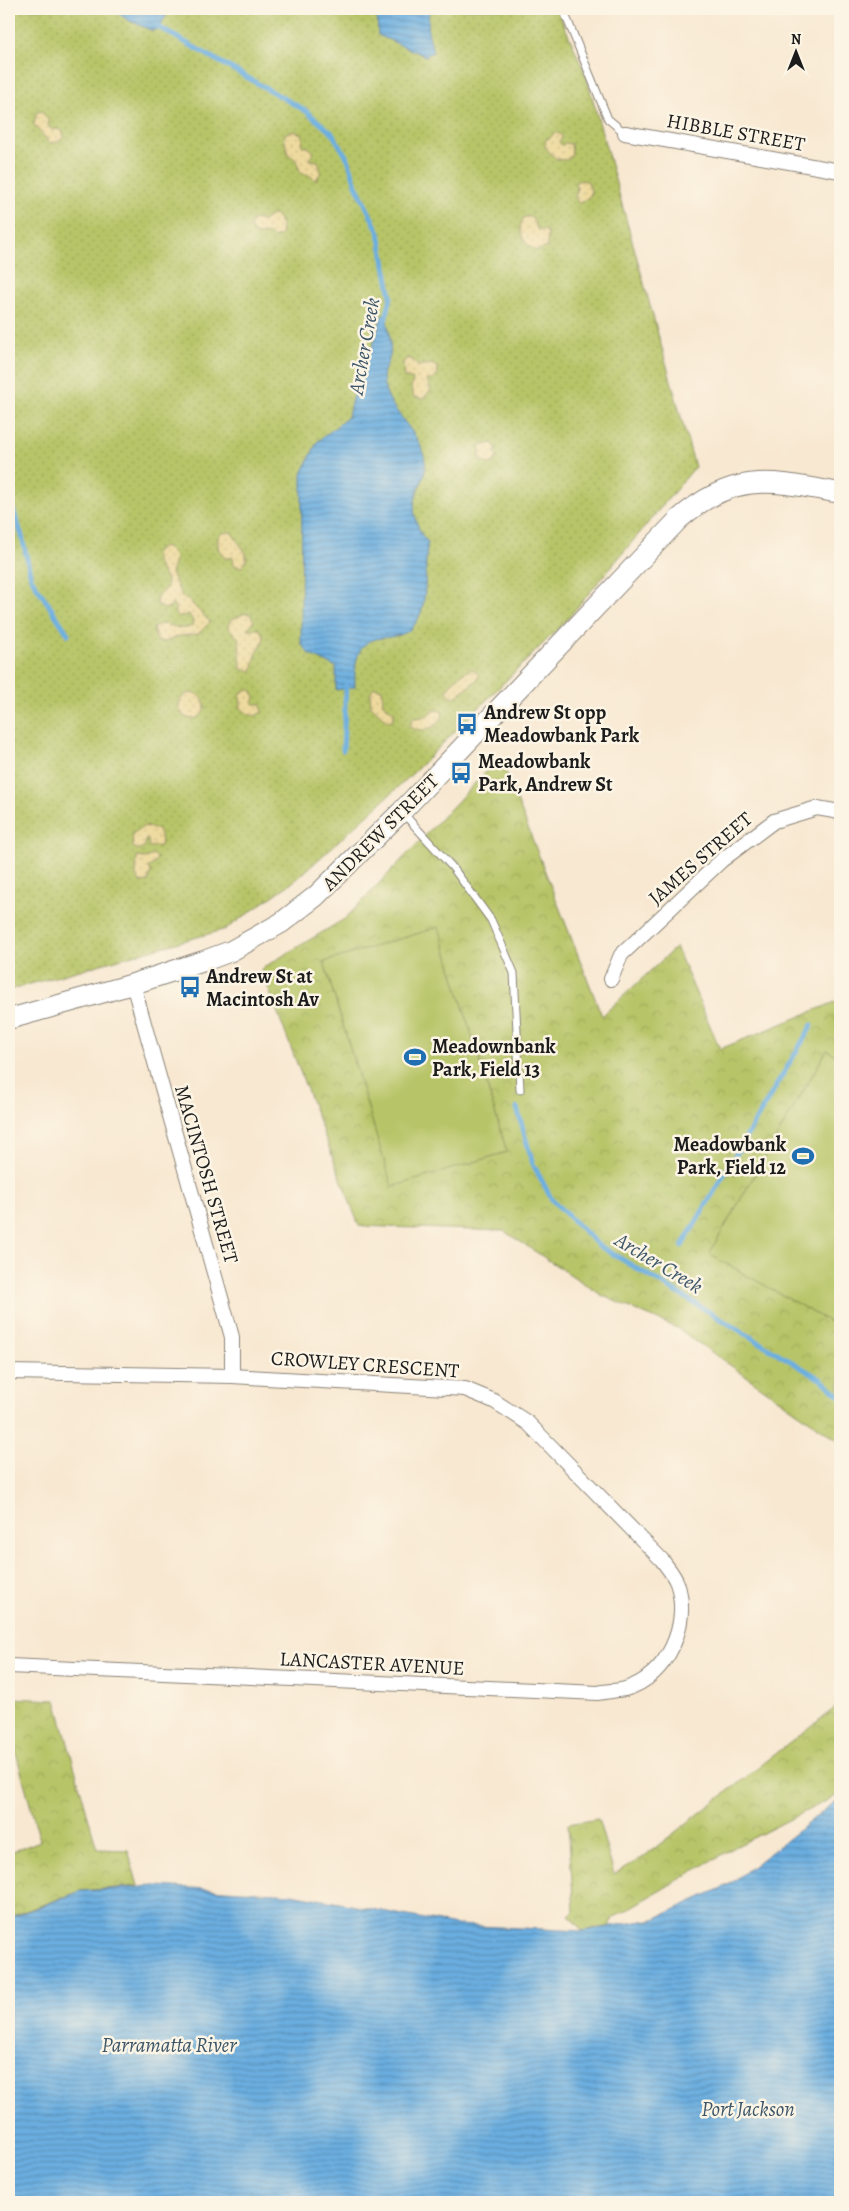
<svg xmlns="http://www.w3.org/2000/svg" width="849" height="2211" font-family="Alegreya,serif">
<defs>
<pattern id="grass-dots" width="8" height="8" patternUnits="userSpaceOnUse" patternTransform="scale(1.25)"><rect width="8" height="8" fill="#b7c567"/><path d="M2 2h.1M6 6h.1" fill="none" stroke="#9da959" stroke-width="1.8" stroke-linecap="round"/></pattern>
<pattern id="sand-dots" width="8" height="8" patternUnits="userSpaceOnUse" patternTransform="scale(1.25)"><rect width="8" height="8" fill="#eeda9e"/><path d="M2 2h.1M6 6h.1" fill="none" stroke="#ccba88" stroke-width="1.8" stroke-linecap="round"/></pattern>
<pattern id="park-crowns" width="20" height="18" patternUnits="userSpaceOnUse" patternTransform="scale(1.25)"><rect width="20" height="18" fill="#b7c567"/><path d="M2 6a3 3 0 1 1 6 0M12 15a3 3 0 1 1 6 0" fill="none" stroke="#9da959"/></pattern>
<pattern id="water-rules" width="6" height="5" patternUnits="userSpaceOnUse" patternTransform="scale(1.25)"><rect width="6" height="5" fill="#6baee0"/><path d="M0 2.5h6" fill="none" stroke="#578db5"/></pattern>
</defs>
<rect width="100%" height="100%" fill="#fcf5e5"/>
<filter id="ink" filterUnits="userSpaceOnUse"><feTurbulence type="fractalNoise" baseFrequency=".02" numOctaves="2"/><feDisplacementMap in="SourceGraphic" scale="10" xChannelSelector="R" yChannelSelector="G"/><feConvolveMatrix kernelMatrix="1 2 1 2 8 2 1 2 1" color-interpolation-filters="sRGB"/></filter>
<filter id="wash" filterUnits="userSpaceOnUse"><feTurbulence type="fractalNoise" baseFrequency=".0096" numOctaves="4" result="noise"/><feDisplacementMap in="SourceGraphic" scale="20" xChannelSelector="R" yChannelSelector="G"/><feGaussianBlur stdDeviation="1.12" result="paint"/><feColorMatrix in="noise" values="0 0 0 0 0 0 0 0 0 0 0 0 0 0 0 0 0 1.4 0 .05"/><feComposite in="paint" operator="in"/></filter>
<g filter="url(#wash)">
<rect width="100%" height="100%" fill="#f8e8d1"/>
<path fill="url(#grass-dots)" stroke="#6a7042" d="M 9,9 L 557,9 L 586,75 L 695,467 L 565,622 L 406,780 L 297,879 L 226,929 L 9,990 Z"/>
<path fill="url(#sand-dots)" stroke="#857b5d" d="M 41,111 L 49,121 L 48,125 L 52,130 L 57,129 L 63,131 L 64,137 L 58,142 L 50,143 L 34,125 L 36,113 Z
M 295,131 L 303,135 L 302,146 L 307,146 L 314,152 L 309,160 L 318,161 L 321,172 L 316,180 L 307,174 L 301,174 L 296,160 L 288,154 L 284,137 L 286,133 Z
M 555,132 L 561,135 L 562,138 L 559,142 L 562,146 L 565,143 L 571,144 L 572,153 L 568,160 L 556,159 L 545,147 L 546,139 L 550,138 Z
M 583,180 L 588,182 L 591,191 L 590,196 L 579,204 L 575,197 L 577,191 L 575,182 Z
M 274,215 L 278,217 L 282,225 L 281,235 L 274,238 L 269,234 L 259,235 L 253,233 L 250,226 L 253,219 L 263,221 L 269,216 Z
M 528,216 L 532,218 L 538,230 L 545,230 L 548,233 L 547,247 L 536,251 C 524,243 516,232 523,218 Z
M 407,358 L 413,360 L 418,366 L 431,364 L 437,367 L 438,375 L 432,380 L 427,380 L 431,390 L 423,399 L 414,397 L 411,388 L 413,379 L 404,378 L 403,363 Z
M 492,443 L 497,449 L 495,452 L 497,457 L 493,463 L 487,464 L 480,458 L 480,446 Z
M 231,532 L 246,553 L 246,561 L 242,567 L 234,565 L 233,557 L 226,559 L 218,548 L 218,537 L 222,533 Z
M 165,546 L 174,555 L 175,561 L 171,573 L 182,597 L 188,600 L 210,622 L 198,634 L 179,636 L 165,642 L 157,641 L 153,628 C 165,617 178,634 192,626 L 193,621 L 189,614 L 179,617 L 175,614 L 175,606 L 172,604 L 170,608 L 164,609 L 157,604 L 156,597 L 166,588 L 167,581 C 164,571 143,553 165,546 Z
M 246,613 L 250,614 L 254,621 L 247,629 L 259,629 C 269,640 260,645 256,655 C 254,660 254,666 252,671 L 241,669 L 239,639 L 228,627 L 230,620 Z
M 474,669 L 479,676 L 477,680 L 455,697 L 449,695 L 447,691 C 451,681 463,671 474,669 Z
M 374,687 L 382,689 L 383,704 L 395,713 L 392,720 L 387,721 L 371,706 L 370,693 Z
M 245,690 L 251,690 L 255,697 L 253,704 L 261,704 L 262,712 L 255,716 L 248,714 L 241,708 L 240,694 Z
M179 706a13 13 0 1 1 26 0a13 13 0 1 1-26 0Z
M 434,710 L 441,711 L 443,714 C 440,727 424,733 411,728 L 410,725 L 413,718 L 425,717 Z
M 145,826 L 158,830 L 162,841 L 160,846 L 149,847 L 148,840 L 146,839 L 145,846 L 138,850 L 133,847 L 132,834 Z
M 154,855 L 157,858 L 155,863 L 148,868 L 151,871 L 148,882 L 141,883 L 136,876 L 137,857 L 145,858 Z"/>
<path fill="url(#park-crowns)" stroke="#6a7042" d="M 500,757 L 602,1016 L 676,947 L 720,1049 L 840,1000 L 840,1442 L 677,1328 L 603,1296 L 504,1231 L 359,1226 L 261,969 L 346,918 Z
M 9,1698 L 56,1700 L 97,1849 L 128,1850 L 138,1886 L 81,1891 L 9,1917 L 9,1853 L 40,1841 L 9,1727 Z
M 840,1704 L 840,1794 L 735,1847 L 613,1918 L 610,1927 L 583,1931 L 569,1916 L 574,1911 L 568,1824 L 598,1819 L 614,1874 L 642,1858 Z"/>
<path fill="#b7c567" stroke="#6a7042" d="M 439,927 L 507,1152 L 392,1187 L 324,962 Z
M 827,1050 L 840,1058 L 840,1316 L 835,1325 L 709,1254 Z"/>
<path fill="url(#water-rules)" stroke="#44657e" d="M 112,9 L 170,9 L 159,28 L 153,31 L 128,20 Z
M 411,9 L 429,9 L 428,31 L 433,52 L 425,56 L 378,35 L 377,15 L 406,15 Z
M 386,314 C 388,327 392,344 390,356 C 387,368 381,370 384,385 C 390,413 422,433 425,461 C 428,484 407,494 417,523 C 420,531 421,536 428,542 C 423,568 430,604 415,624 C 395,653 352,614 355,687 L 336,690 L 336,667 L 309,654 L 301,643 L 302,474 L 317,442 L 348,417 C 353,382 375,351 381,316 Z
M 840,1798 L 840,2202 L 9,2202 L 9,1918 L 81,1891 L 156,1886 L 292,1894 L 456,1925 L 583,1931 L 654,1919 L 730,1884 Z"/>
<g fill="none" stroke-linecap="round" stroke-linejoin="round">
<path stroke="#6baee0" stroke-width="5" d="M 155,25 L 306,111 L 332,133 L 348,159 L 356,185 L 379,233 L 391,297 L 385,321
M 9,498 L 22,536 L 31,578 L 68,634
M 343,750 L 346,682
M 517,1108 L 533,1164 L 552,1200 L 598,1245 L 822,1380 L 840,1396
M 682,1246 L 812,1025"/>
</g>
</g>
<g filter="url(#ink)">
<g fill="none" stroke-linecap="round" stroke-linejoin="round">
<g stroke="#8a8276" stroke-width="9">
<path id="service" d="M 563,9 L 608,119 L 625,133
M 402,812 L 453,868 L 491,920 L 498,936 L 514,973 L 520,1090"/>
</g>
<g stroke="#8a8276" stroke-width="16">
<path id="minor" d="M 625,133 L 840,171
M 611,979 L 621,955 L 722,860 L 774,821 L 817,808 L 840,812
M 133,984 L 232,1337 L 232,1376
M 9,1372 L 232,1376 L 465,1389 L 494,1401 L 528,1423 L 662,1560 C 667,1567 674,1575 677,1583 C 691,1623 668,1677 625,1689 C 616,1691 607,1691 598,1693 L 9,1666"/>
</g>
<g stroke="#8a8276" stroke-width="22">
<path id="secondary" d="M 9,1019 L 133,984 L 204,961 L 231,951 L 281,923 L 316,896 L 402,811 L 679,519 C 735,470 773,481 840,493"/>
</g>
<use href="#service" stroke="#fff" stroke-width="7"/>
<use href="#minor" stroke="#fff" stroke-width="14"/>
<use href="#secondary" stroke="#fff" stroke-width="20"/>
</g>
</g>
<defs>
<g id="bus-bare" transform="scale(1.725)"><path d="M-5-6H5V4H4V6H2V4H-2V6H-4V4H-5ZM-3.5-4V0h7V-4ZM-3.5 1.2v1.5H-2V1.2ZM2 1.2v1.5H3.5V1.2Z" fill="#1f6fb2" stroke="#fcf5e5" stroke-width="2.5" paint-order="stroke"/></g>
<g id="stadium-bare" transform="scale(1.725)"><path d="M0-5a6.5 5 0 1 0 0 10a6.5 5 0 1 0 0-10ZM-3.5-1.8h7v3.6h-7Z" fill="#1f6fb2" stroke="#fcf5e5" stroke-width="2.5" paint-order="stroke"/></g>
</defs>
<g fill-rule="evenodd">
<use href="#bus-bare" x="467" y="724"/>
<use href="#bus-bare" x="461" y="773"/>
<use href="#bus-bare" x="190" y="987"/>
<use href="#stadium-bare" x="415" y="1057"/>
<use href="#stadium-bare" x="803" y="1156"/>
</g>
<g text-anchor="middle" stroke-width="5" stroke-linejoin="round" paint-order="stroke">
<g font-size="20" fill="#1c1c1c" stroke="#fcf5e5">
<text transform="translate(736 132) rotate(10)" y="7">HIBBLE STREET</text>
<text transform="translate(380 832) rotate(-45)" y="7">ANDREW STREET</text>
<text transform="translate(700 858) rotate(-41)" y="7">JAMES STREET</text>
<text transform="translate(207 1174) rotate(74)" y="7">MACINTOSH STREET</text>
<text transform="translate(365 1364) rotate(4)" y="7">CROWLEY CRESCENT</text>
<text transform="translate(372 1663) rotate(3)" y="7">LANCASTER AVENUE</text>
</g>
<g font-size="20" font-weight="bold" fill="#1c1c1c" stroke="#fcf5e5" text-anchor="start">
<text x="484" y="719">Andrew St opp<tspan x="484" dy="23">Meadowbank Park</tspan></text>
<text x="478" y="768">Meadowbank<tspan x="478" dy="23">Park, Andrew St</tspan></text>
<text x="206" y="983">Andrew St at<tspan x="206" dy="23">Macintosh Av</tspan></text>
<text x="432" y="1053">Meadownbank<tspan x="432" dy="23">Park, Field 13</tspan></text>
<text x="786" y="1151" text-anchor="end">Meadowbank<tspan x="786" dy="23">Park, Field 12</tspan></text>
</g>
<g font-size="21" font-style="italic" fill="#3c566a" stroke="#fcf5e5">
<text transform="translate(364 346) rotate(-80)" y="7">Archer Creek</text>
<text transform="translate(659 1263) rotate(31)" y="7">Archer Creek</text>
<text x="169" y="2052">Parramatta River</text>
<text x="748" y="2116">Port Jackson</text>
</g>
</g>
<rect width="849" height="2211" fill="none" stroke="#fcf5e5" stroke-width="30"/>
<g transform="translate(796 52)" stroke="#fcf5e5" stroke-width="4" paint-order="stroke">
<path d="M0-4L9 19L0 12L-9 19Z" fill="#1c1c1c"/>
<text y="-8" font-size="14" font-weight="bold" text-anchor="middle" fill="#1c1c1c">N</text>
</g>
</svg>
